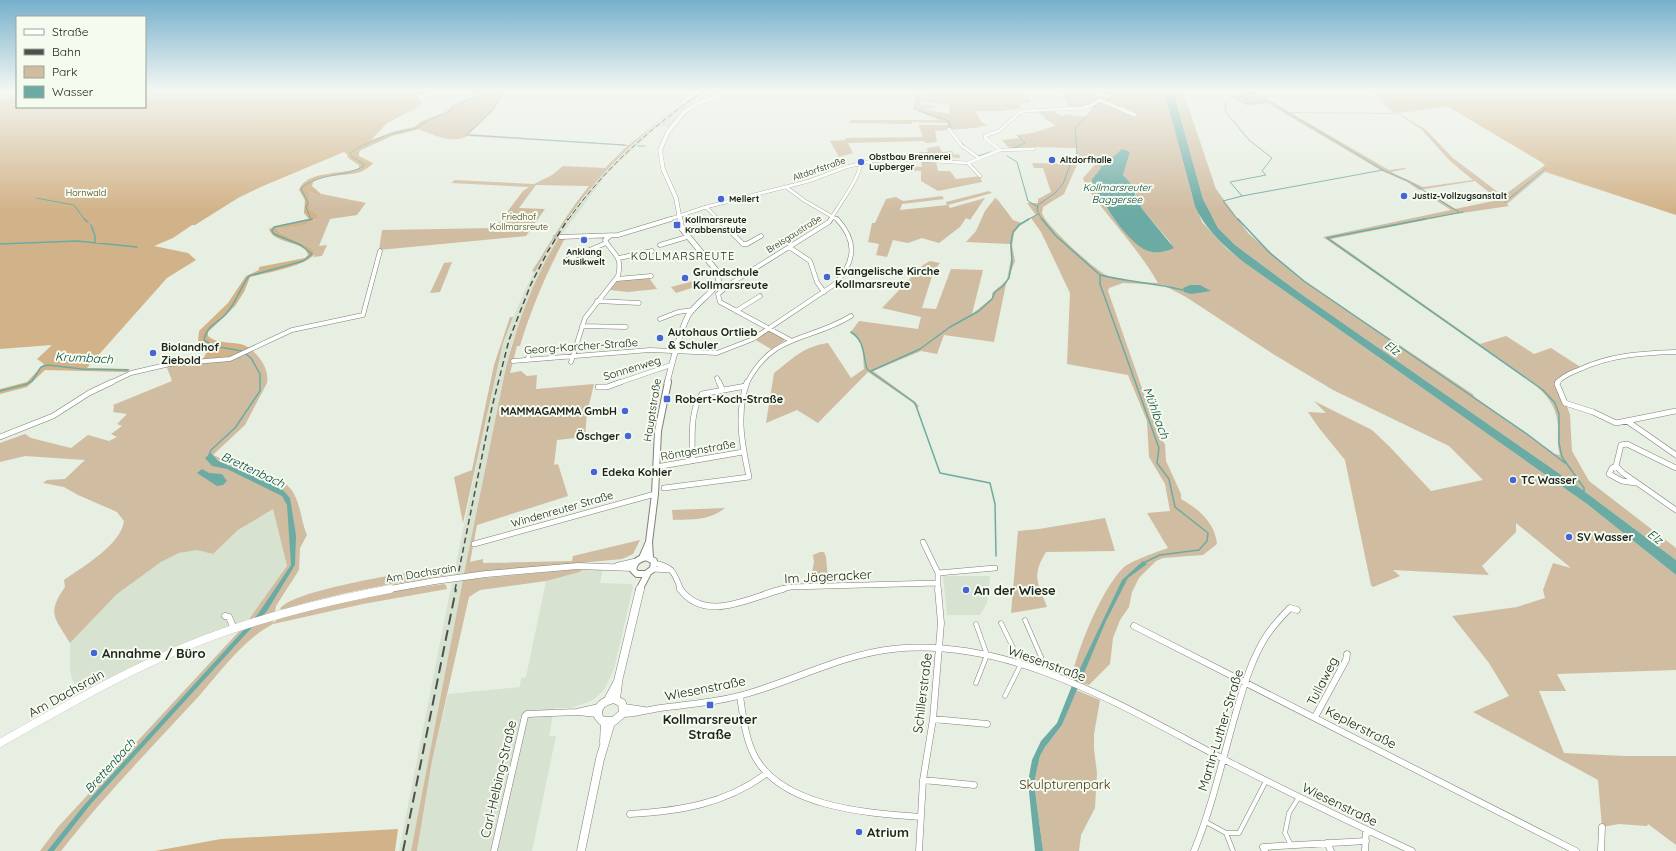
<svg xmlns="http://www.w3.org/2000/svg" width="1676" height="851" font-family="Quicksand,sans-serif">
<rect width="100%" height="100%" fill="#e7eee2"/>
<path fill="#d8e2d0" d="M 700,91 L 709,91 L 682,112 L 669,128 L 658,126 L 606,175 L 559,238 L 540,272 L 528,299 L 513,340 L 506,367 L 411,851 L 399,851 L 451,587 L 497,368 L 503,343 L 512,320 L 527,286 L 546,249 L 570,212 L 585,192 L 640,136 L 668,113 Z
M 273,508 L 287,567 L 268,594 L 244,624 L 82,695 L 72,679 L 70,668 L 70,643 L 117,594 L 161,562 L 179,553 L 197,550 L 213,554 L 238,530 Z
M 603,568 L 600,583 L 632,584 L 633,587 L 614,669 L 604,690 L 593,700 L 571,708 L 554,708 L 549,736 L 556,736 L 532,851 L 417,851 L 432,761 L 448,694 L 520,687 L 521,678 L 526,677 L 546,581 L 580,572 L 582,569 Z
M 943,576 L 990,576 L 987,603 L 980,615 L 947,615 Z"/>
<path fill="#d0bca1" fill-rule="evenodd" d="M 477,91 L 506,91 L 492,112 L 469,134 L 629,145 L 669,113 C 612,159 569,206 535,272 L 532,271 C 551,242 567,213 589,186 L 536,185 L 519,208 L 545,209 L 526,236 L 379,250 L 382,230 L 495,228 L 523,191 L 529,187 L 451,183 L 455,180 L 534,184 L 552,175 L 563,166 L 605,168 L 627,146 L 467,136 C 454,144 432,135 419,129 L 431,120 L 451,112 L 460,105 L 482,95 Z
M 914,91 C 919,92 924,96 930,91 L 1025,91 L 1031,103 L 1019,103 L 1021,108 L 1013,110 L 1009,109 L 1005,111 L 975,111 L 981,122 L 988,125 L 974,128 L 935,131 L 937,142 L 926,143 L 924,141 L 848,143 L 853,153 L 839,157 L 830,141 L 846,140 L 845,138 L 923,137 L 918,125 L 947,125 L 947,123 L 912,122 L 912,124 L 848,123 L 852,120 L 939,120 L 913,109 L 916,96 ZM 922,101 L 950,105 L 949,114 L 925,109 L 925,108 L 935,109 L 936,106 L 921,104 Z
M 1061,91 L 1090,91 L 1107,98 L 1108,96 L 1095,91 L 1164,91 L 1192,195 L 1202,222 L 1226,248 L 1242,261 L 1587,504 L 1676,575 L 1676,670 L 1557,674 L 1566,691 L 1539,691 L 1564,753 L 1624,756 L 1676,756 L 1676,845 L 1648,824 L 1647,826 L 1619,824 L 1602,827 L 1598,780 L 1473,712 L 1509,696 L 1489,663 L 1452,616 L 1517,607 L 1545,598 L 1543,590 L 1553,563 L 1571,568 L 1516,523 L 1516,532 L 1482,566 L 1489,575 L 1393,570 L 1400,576 L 1373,587 L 1371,585 L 1345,460 L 1319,428 L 1308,412 L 1326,413 L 1314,401 L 1372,430 L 1390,447 L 1431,491 L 1483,480 L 1449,446 L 1333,390 L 1273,354 L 1186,297 L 1163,285 L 1123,283 L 1109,288 L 1108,291 L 1144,394 L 1152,407 L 1160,438 L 1165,444 L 1166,461 L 1181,494 L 1181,499 C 1199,509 1215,523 1217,544 L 1203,555 L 1163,558 L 1156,561 L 1139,578 L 1132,592 L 1129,607 L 1120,620 L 1113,638 L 1110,664 L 1089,685 L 1071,680 C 1077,650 1101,590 1123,568 C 1130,561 1157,552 1168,548 L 1147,513 L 1170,511 L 1165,484 L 1149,457 L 1147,421 L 1128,375 L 1067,364 L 1070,293 L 1041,232 L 1031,218 L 1036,215 L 1027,203 L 1038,203 L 1038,199 L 1051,192 L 1043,168 L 1034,168 L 1032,163 L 1068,164 L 1076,153 L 1077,148 L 1025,147 L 1010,149 L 1002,140 L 1020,138 L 1017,135 L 1032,133 L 1055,126 L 1054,124 L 1043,118 L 1045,117 L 1035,110 L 1050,109 L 1061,116 L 1064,116 L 1064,114 L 1086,117 L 1094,108 L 1070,108 ZM 1120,152 L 1130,152 L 1123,175 L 1135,191 L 1137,200 L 1143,210 L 1170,242 L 1172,246 L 1168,250 L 1152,252 C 1120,233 1110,214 1092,183 L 1092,179 L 1101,168 L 1100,167 ZM 1080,158 L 1099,160 L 1083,178 L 1085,185 C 1109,219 1138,248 1158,283 C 1141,282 1123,282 1106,275 C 1095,270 1045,225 1042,213 C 1042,211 1043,209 1043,207 L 1064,194 Z
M 1173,91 L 1183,91 L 1216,189 L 1248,233 L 1301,279 L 1474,395 L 1473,396 L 1555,454 L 1560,455 C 1557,445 1558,438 1558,427 C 1557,404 1545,393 1528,379 L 1323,237 L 1451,210 L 1432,198 L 1436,197 L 1455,209 L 1493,201 L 1496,198 L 1475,181 L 1419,190 L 1407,182 L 1382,171 L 1267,103 L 1248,106 L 1231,97 L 1249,91 L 1255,91 L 1289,112 L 1394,113 L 1366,91 L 1396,111 L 1447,106 L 1448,107 L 1398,113 L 1425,129 L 1453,158 L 1503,196 L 1545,165 L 1541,170 L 1676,215 L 1545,172 L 1507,204 L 1509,206 L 1455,214 L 1331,239 L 1480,344 L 1506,336 L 1534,354 L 1551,348 L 1582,368 L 1558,381 L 1570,415 L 1572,451 L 1589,481 L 1676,548 L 1676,560 L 1580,488 L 1301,294 L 1235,245 L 1218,228 L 1203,199 ZM 1291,113 L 1398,114 L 1421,129 L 1450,161 L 1473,180 L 1423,187 L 1391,172 L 1406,169 L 1405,168 L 1389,170 Z
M 939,146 L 942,152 L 952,151 L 954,155 L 959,154 L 960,158 L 936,156 L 936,160 L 918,157 L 919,152 L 928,152 L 927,148 Z
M 921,161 L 936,161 L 938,171 L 950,171 L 956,179 L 980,176 L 982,182 L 938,191 L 921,181 L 921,171 L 899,170 L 900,165 L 922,167 Z
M 311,190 L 319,195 L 365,204 L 357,215 L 330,219 L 319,246 L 327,245 L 322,256 L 313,257 L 315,253 L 313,249 L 281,233 L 277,229 L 308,223 L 315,220 L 309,209 L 309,191 Z
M 989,191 L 992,193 L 948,205 L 950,208 L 985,198 L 970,220 L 966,218 L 960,227 L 939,243 L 922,238 L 908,243 L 893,240 L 887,257 L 876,255 L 879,244 L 868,242 L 872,223 L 875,223 L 886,199 L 896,197 L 903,201 L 942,196 L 944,199 L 902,204 L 900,210 L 947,205 L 946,202 Z
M 995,198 L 998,200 L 1013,220 L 1022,223 L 1014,233 L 1012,246 L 1015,261 L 1006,284 L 994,342 L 944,335 L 937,354 L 921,351 L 873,371 L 914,401 L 919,406 L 917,408 L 912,402 L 868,372 L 818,423 L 797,410 L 766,423 L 774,373 C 794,358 802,347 828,343 L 851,378 L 864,369 C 863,357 864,338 850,333 L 859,321 L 918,329 L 921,317 L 882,308 L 923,265 L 930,261 L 940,263 L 934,270 L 922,308 L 936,309 L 951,269 L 983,270 L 972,314 L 992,298 L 992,293 L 1007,280 L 1011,258 L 1010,244 L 966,242 L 976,231 L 985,211 Z
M 559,238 L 567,238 L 564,240 C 546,274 531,309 520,346 L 517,346 L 510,373 L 521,371 L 527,376 L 537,375 L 536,389 L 594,384 L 587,413 L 585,437 L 557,440 L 554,465 L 558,464 L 568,496 L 477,525 L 470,562 L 483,559 L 483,563 L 572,561 L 573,556 L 640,540 L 633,554 L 622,559 L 464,574 L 506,367 C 518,322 534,277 559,238 Z
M 452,262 L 440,292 L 430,293 L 444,263 Z
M 649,278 L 657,289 L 628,292 L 610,290 L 618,280 Z
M 697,280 L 704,284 L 676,293 L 671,287 Z
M 510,317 L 513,317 L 503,343 L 463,523 L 454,477 L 472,470 L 494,365 Z
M 767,332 L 771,332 L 784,338 L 784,341 L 771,349 L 754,339 Z
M 252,350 C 261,359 269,369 267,383 L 245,425 L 213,455 C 223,459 233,464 244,468 C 260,475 286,477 294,494 C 301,507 301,521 307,535 L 300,548 L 299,570 L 276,606 L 273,623 L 281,616 L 375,594 L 444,584 L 446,585 L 447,589 L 363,604 L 273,624 C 244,639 220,672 199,696 C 152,747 104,796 61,851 L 54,851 L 91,804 L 256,622 L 249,624 L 84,805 L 47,851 L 40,851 L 58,827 L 244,626 L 287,566 L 273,509 L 238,530 L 213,554 L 197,550 L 179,553 L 161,562 L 117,594 L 70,643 C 55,618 46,614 65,587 L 64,580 C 82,567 121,545 124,521 L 117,512 L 78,495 L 64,487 L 43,483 L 47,480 L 65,479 L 85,460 L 25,456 L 0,462 L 0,443 L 25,434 L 31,438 L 71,448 L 88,435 L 109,441 L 117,437 L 111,434 L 122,426 L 117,424 L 127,414 L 113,412 L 114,407 L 113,405 L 172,381 L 166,365 L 203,362 Z
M 725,508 C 709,521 692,519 673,520 L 672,510 Z
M 1105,518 L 1115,551 L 1046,552 C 1031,576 1038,583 1047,607 L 1011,613 L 1018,531 L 1039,529 Z
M 820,552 L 824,552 L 826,557 L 828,579 L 814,581 L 811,577 L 814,562 L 813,555 Z
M 428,569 L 444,569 L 446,575 C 391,584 335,593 282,610 L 280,609 C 290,591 404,573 428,569 Z
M 582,569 L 580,572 L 546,581 L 480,590 L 469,597 L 432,761 L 417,851 L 411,851 L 463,580 Z
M 1076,690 L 1100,700 L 1094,734 L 1094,749 L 1097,773 L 1095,808 L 1081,835 L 1079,851 L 1043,851 L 1034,783 L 1040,756 L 1045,747 L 1062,725 Z"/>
<path fill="#d2b389" d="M 145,91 L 431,91 L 419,95 L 419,98 L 422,102 L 420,106 L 387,123 L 371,140 L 395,131 L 414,127 L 422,121 L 446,112 L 452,105 L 476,96 L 470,91 L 477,91 L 482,95 L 460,105 L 451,112 L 431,120 L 419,129 L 392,136 L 361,150 L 359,152 L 359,156 L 373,163 C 358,181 332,170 313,182 L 312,186 L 321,194 L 366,203 L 365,204 L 319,195 L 309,191 L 309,209 L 318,216 C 310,227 290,226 277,229 L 281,233 L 313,249 L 315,253 C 308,266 265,273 250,277 L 244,292 L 235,306 L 208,332 L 208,336 C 220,347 239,338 252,350 L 236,357 L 203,359 L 208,350 L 198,342 L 199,331 L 228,303 L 246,276 L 259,270 L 259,267 L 305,258 L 308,255 C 306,241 273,244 269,229 L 276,226 L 309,219 L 304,213 L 305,200 L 299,190 C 306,170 343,175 359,168 L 359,165 L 348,158 L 347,154 L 344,152 L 263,186 L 238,198 L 195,225 L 192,225 L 173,238 L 154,246 L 188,253 L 196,260 L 167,278 L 87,368 L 130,369 L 127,372 L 45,370 L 27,387 L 0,394 L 0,389 L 27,382 L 44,364 L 37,359 L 52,345 L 0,349 L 0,100 L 17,95 L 17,107 L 145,107 Z
M 1369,91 L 1676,91 L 1676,215 L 1541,170 L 1545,165 L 1541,162 L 1447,106 L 1396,111 Z
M 398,829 L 395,851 L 155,851 L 221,839 Z"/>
<path fill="#6caba3" d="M 1164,91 L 1173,91 L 1203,199 L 1218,228 L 1235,245 L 1301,294 L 1580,488 L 1676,560 L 1676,575 L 1587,504 L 1242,261 C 1223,245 1205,229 1195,206 Z
M 1122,149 L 1130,152 L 1123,175 L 1132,185 L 1137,200 L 1143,210 L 1174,248 C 1167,251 1160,253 1152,252 C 1129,248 1103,202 1092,183 L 1092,179 L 1101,168 L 1100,166 L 1103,166 Z
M 1190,285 L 1200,285 L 1211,291 L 1191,294 L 1184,292 L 1183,288 Z
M 211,453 L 218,461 L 281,488 L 290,498 L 296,535 L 295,565 L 267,611 L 91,804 L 54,851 L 47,851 L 84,805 L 258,614 L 291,565 L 287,505 L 282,496 L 227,469 L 212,466 L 205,458 Z
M 202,469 L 209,473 L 222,474 L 227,481 L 223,485 L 217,486 L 197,473 Z
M 1143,561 L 1147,564 L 1128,578 L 1106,621 L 1062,725 L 1045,747 L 1040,756 L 1034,783 L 1043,851 L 1035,851 L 1028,782 L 1032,760 L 1041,741 L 1057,723 L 1073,683 L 1122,580 Z"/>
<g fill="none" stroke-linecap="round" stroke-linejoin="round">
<path stroke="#6caba3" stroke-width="1" d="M 915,91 L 917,99 L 914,109 L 949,121 L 951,130
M 1251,91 L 1252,95 L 1246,99 C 1252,105 1259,103 1267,102
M 1252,91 L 1383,170 L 1410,182 L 1459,212
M 1251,93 L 1236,98 L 1245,103 L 1253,104
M 466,135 L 493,110 L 504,91
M 469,135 L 625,145
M 959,140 L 964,145
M 638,146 L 645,146
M 1012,149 L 1025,143 L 1017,135
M 978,156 L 991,152
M 1007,156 L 1017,162 L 1028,201 L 1038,207
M 1242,196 L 1383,170
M 36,198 L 74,205 L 85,220
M 1505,202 L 1545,169
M 311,220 L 306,207 L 308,203 L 301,188 C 322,172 343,178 364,166 L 364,164 L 352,157 L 350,153 L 357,148 L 390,134 L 415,129 L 431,119 L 451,111 L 460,103 L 480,96 L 474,91
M 1027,220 L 1038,214
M 1042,220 L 1037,210 L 1038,205 L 1055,193 L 1063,184 L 1070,165 L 1077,153 L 1075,129 L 1096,105 L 1113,97 L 1114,91
M 1238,220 L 1223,201 L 1242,196 L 1230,182 L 1266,175 L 1262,171 L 1272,158 L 1249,140 L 1225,111 L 1226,100 L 1251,91
M 1420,220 L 1463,212"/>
<path stroke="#6caba3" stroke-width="1.5" d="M 84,219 L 88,222
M 1042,219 L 1055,235 L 1100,275 L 1100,284 L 1159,448 L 1157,463 L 1169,479 L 1175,507 L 1208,533 L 1207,541 L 1199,550 L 1160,555 L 1143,563
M 1238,219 L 1270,253 L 1304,281 L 1527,434 L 1565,463
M 1425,219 L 1327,238 L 1543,390 L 1555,403 L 1559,414 L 1559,443 L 1562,457 L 1584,488 L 1584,491
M 91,225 L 95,236 L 95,243
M 0,244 L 77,241 L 137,247
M 1100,275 C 1128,282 1155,283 1183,290
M 851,332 C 865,341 863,355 867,369 L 915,403 L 940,473 L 990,483 L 995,504 L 996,556
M 179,361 L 191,360
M 871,371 L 920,349 L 950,327 L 979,311 L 992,299 L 995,292 L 1003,286 L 1009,278 L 1012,262 L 1011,243 L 1013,232 L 1019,225 L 1029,219
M 0,391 L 27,384 L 32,381 L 41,367 L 48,365 L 82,369 L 128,370
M 209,455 L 211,450 L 235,428 L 260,391 L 260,374 L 251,358 L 242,351 L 214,346 L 204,340 C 206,326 217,324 226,314 C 236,303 240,288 249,276 L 303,261 L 312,254 L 301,245 L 274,234 L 272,231 L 274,227 L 312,219"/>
<path stroke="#bfc5bb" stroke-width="4" stroke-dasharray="4 2" stroke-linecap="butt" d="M 553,237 L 560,237"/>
<g stroke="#7d8278" stroke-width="5">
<path id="pedestrian" d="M 1025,620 L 1048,673
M 1001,623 L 1021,664 L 1005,696
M 976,624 L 987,655 L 976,683
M 1206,822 L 1226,833 L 1239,833 L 1266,781
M 1226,833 L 1233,851
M 1291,845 L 1285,833 L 1289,813 L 1299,797"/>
</g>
<g stroke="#7d8278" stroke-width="3.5">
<path id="minor-far3" d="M 634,91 L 693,94
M 682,103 L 698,91
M 698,104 L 696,100 L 709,91
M 949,129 L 962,146 L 979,158
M 1000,150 L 985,138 L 985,136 L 999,131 L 1019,113 L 1024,111 L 1082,108 L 1090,106 L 1100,100 L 1135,115
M 968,163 L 980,176
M 786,187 L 805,201 L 838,220
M 706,207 L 719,220
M 667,220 L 706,207 L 809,181 L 846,167 L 872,161 L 899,159 L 968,163 L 1000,150 L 1034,149
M 830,220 C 837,208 862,175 860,163"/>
</g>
<g stroke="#7d8278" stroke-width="5">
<path id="minor-far2" d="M 718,219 L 743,244 L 747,244 L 761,236
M 726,227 L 745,221
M 560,237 L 618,235 L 671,219
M 660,245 L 687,237
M 789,247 L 810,261 L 817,282 L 824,292
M 619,258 L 652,251
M 566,260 L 606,243
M 617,279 L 651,276
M 718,294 L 730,284 L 829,222 L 831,219
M 718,294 L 720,302 L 790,340
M 597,301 L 639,303
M 736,311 L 760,296
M 660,319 L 678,312 L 693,310
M 582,326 L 626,327
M 528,359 L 529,352
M 513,361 L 650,350 L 717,353 L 753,339 L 835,284 C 855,262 858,242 837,219
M 571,362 L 585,318 L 618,276 C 623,255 613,255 605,240 L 610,236
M 717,378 L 719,383
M 110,383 L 131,373 L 170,364 L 230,359 L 292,330 L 363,315 L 380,251
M 618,383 L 671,365
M 747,383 C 773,332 809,342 851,316
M 1557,383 C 1562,376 1571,373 1578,370 C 1610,355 1641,353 1676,352"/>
</g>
<g stroke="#7d8278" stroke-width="6">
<path id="minor-far1" d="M 719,382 L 722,389
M 1558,382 L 1557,384 L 1565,403 L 1593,412 L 1616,423 L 1676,411
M 598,387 L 607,387 L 621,382
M 1627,421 L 1676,455
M 0,437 L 53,416 L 89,393 L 112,382
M 692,461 C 693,440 689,412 702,394 L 746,386
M 1616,466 L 1612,468 L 1609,474 L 1622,481 L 1636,483
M 656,467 L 743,452
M 1676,468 L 1627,444 L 1621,445 L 1616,466 L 1623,473 L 1676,510
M 664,488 L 749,477 C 742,445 736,414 747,382
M 923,542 L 938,573 L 938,590
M 474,544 L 655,494
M 654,563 C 674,567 674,573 681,590
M 653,569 L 671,570
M 938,573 L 995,568
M 779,590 L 790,587 L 937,583"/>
</g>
<g stroke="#7d8278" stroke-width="7">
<path id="minor" d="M 680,589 C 706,624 750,597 783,589
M 225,616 L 229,617 L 234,629
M 1134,626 L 1576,851
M 740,696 C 743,716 745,737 754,755 C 781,808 869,813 920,817
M 624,707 L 644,710
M 578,712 L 597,714
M 622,714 C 635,714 647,710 660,708 C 694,704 727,701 759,690 C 803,676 847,654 893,649 C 1013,636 1130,711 1233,764 C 1292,794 1352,823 1412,851
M 1315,717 L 1346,660 L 1347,654
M 933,719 L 987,724
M 923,780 L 974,785
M 630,814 C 680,811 726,804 767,773
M 1327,843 L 1331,851
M 494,851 L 525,716 L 527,714 L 577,712 L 599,707
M 919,851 L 923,780 L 933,719 L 941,623 L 938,589
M 1194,851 C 1213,805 1223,756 1237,709 C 1244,685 1252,659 1265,638 C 1272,627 1281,617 1290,608 L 1297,610
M 1265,851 L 1263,847 L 1366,841
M 1365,851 L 1366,830
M 1601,851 L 1602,827"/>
</g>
<g stroke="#7d8278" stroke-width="7">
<path id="tertiary-far1" d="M 617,566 L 634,562
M 486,574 L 578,566 L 633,568
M 384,590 L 435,581"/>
</g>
<g stroke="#7d8278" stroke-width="8">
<path id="tertiary" d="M 0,743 C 67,705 134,666 205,639 C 265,616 327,601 390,589"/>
</g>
<g stroke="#7d8278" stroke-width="4.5">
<path id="secondary-far3" d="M 680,220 L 676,198 L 663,169 L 660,150 L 668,132 L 684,112 L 697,104 L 730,91"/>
</g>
<g stroke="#7d8278" stroke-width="6">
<path id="secondary-far2" d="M 667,383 C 671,367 681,327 689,314 C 698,302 710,295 719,282 L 716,270 L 682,229 L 680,219"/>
</g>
<g stroke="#7d8278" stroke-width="8">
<path id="secondary-far1" d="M 646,557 L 654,561 L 653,569 L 646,574 L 637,574 L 633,570 C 634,562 638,559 646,557 Z
M 642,558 L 649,542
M 650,558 L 649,542 L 655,494 L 658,431 L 668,382
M 639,590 L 648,573"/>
</g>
<g stroke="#7d8278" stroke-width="9">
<path id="secondary" d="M 614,699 L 622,703 L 623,713 L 614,721 L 602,721 L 598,716 C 597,705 604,701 614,699 Z
M 616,699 L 618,683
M 608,700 L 618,681 L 640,589
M 604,742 L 605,722
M 581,851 L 600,759 L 611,722"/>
</g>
<use href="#pedestrian" stroke="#fff" stroke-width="4"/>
<use href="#minor-far3" stroke="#fff" stroke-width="3"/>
<use href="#minor-far2" stroke="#fff" stroke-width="4"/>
<use href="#minor-far1" stroke="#fff" stroke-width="5"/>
<use href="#minor" stroke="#fff" stroke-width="6"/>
<use href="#tertiary-far1" stroke="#fff" stroke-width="6"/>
<use href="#tertiary" stroke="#fff" stroke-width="8"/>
<use href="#secondary-far3" stroke="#fff" stroke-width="4"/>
<use href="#secondary-far2" stroke="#fff" stroke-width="5"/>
<use href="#secondary-far1" stroke="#fff" stroke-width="6"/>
<use href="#secondary" stroke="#fff" stroke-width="8"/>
<path stroke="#4e514b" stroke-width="1" stroke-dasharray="5.5 2.5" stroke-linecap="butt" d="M 568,220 C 605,168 651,127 704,91"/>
<path stroke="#4e514b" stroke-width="1.5" stroke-dasharray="6 3.5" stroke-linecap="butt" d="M 455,590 L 492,407 L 509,340 L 531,284 L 548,251 L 568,219"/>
<path stroke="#4e514b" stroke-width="2" stroke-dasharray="11 5.5" stroke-linecap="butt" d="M 403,851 L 456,589"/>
<g stroke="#7d8278" stroke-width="7" stroke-linecap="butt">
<path id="tertiary-bridge" d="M 435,581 L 486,574"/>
</g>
<use href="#tertiary-bridge" stroke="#fff" stroke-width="6"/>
</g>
<linearGradient id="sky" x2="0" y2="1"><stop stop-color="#76b0cc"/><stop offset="0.43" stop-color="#f4f7f2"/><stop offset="1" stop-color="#f4f7f2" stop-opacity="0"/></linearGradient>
<rect width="1676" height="210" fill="url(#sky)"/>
<g fill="#4664d7" stroke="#f4fbef" stroke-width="1.5">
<circle cx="1052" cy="160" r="4"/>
<circle cx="861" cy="162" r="4"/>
<circle cx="1404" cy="196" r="4"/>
<circle cx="721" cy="199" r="4"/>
<rect x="673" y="221" width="8" height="8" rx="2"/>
<circle cx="584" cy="240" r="4"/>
<circle cx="827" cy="277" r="4"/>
<circle cx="685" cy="278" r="4"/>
<circle cx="660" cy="338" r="4"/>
<circle cx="153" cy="353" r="4"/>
<rect x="663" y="395" width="8" height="8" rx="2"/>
<circle cx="625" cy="411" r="4"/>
<circle cx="628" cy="436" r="4"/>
<circle cx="594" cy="472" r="4"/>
<circle cx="1513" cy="480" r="4"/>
<circle cx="1569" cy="537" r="4"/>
<circle cx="966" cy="590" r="4"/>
<circle cx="94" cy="653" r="4"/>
<rect x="706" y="701" width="8" height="8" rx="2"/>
<circle cx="859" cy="832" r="4"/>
</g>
<g text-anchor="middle" stroke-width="4" stroke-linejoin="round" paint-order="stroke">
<g font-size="9" font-weight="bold" fill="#21231f" stroke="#f4fbef" text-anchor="start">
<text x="869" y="160">Obstbau Brennerei<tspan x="869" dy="10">Lupberger</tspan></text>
<text x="1060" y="163">Altdorfhalle</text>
<text x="1412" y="199">Justiz-Vollzugsanstalt</text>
<text x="729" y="202">Mellert</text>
<text x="685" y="223">Kollmarsreute<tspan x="685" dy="10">Krabbenstube</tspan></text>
<text x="584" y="255" text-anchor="middle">Anklang<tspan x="584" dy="10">Musikwelt</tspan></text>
</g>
<g font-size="9" fill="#21231f" stroke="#f4fbef">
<text transform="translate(819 169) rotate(-19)" y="3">Altdorfstraße</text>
<text transform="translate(794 234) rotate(-32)" y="3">Breisgaustraße</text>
</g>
<g font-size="9" fill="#493311" stroke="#f4fbef">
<text x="86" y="196">Hornwald</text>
<text x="519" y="220">Friedhof<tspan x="519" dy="10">Kollmarsreute</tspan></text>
</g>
<g font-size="10" font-style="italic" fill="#003e39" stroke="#f4fbef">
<text x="1117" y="191">Kollmarsreuter<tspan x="1117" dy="12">Baggersee</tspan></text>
</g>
<g font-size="11" letter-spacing="1" fill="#21231f" stroke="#f4fbef">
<text x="683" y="260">KOLLMARSREUTE</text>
</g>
<g font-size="11" font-weight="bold" fill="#21231f" stroke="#f4fbef" text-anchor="start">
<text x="835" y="275">Evangelische Kirche<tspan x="835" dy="13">Kollmarsreute</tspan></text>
<text x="693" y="276">Grundschule<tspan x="693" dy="13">Kollmarsreute</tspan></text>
<text x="668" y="336">Autohaus Ortlieb<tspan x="668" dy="13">&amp; Schuler</tspan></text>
<text x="161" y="351">Biolandhof<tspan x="161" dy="13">Ziebold</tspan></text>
<text x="675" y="403">Robert-Koch-Straße</text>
<text x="617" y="415" text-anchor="end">MAMMAGAMMA GmbH</text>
<text x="620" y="440" text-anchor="end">Öschger</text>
<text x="602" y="476">Edeka Kohler</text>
<text x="1521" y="484">TC Wasser</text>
<text x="1577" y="541">SV Wasser</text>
</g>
<g font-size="11" fill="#21231f" stroke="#f4fbef">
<text transform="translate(581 346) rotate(-4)" y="4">Georg-Karcher-Straße</text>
<text transform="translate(632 368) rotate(-17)" y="4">Sonnenweg</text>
<text transform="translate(652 410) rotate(-81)" y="4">Hauptstraße</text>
<text transform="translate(698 450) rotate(-10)" y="4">Röntgenstraße</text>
<text transform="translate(562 509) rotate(-16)" y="4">Windenreuter Straße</text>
<text transform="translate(421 573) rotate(-9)" y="4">Am Dachsrain</text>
</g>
<g font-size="12" font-style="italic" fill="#003e39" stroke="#f4fbef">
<text transform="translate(1392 348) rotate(35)" y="4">Elz</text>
<text transform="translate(84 358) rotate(3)" y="4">Krumbach</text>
<text transform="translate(1156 413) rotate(70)" y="4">Mühlbach</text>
<text transform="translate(253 470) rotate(25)" y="4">Brettenbach</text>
<text transform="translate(1655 537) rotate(38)" y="4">Elz</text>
<text transform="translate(110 766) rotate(-48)" y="4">Brettenbach</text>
</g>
<g font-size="13" fill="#21231f" stroke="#f4fbef">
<text transform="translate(828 576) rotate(-3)" y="5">Im Jägeracker</text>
<text transform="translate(1047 663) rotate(20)" y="5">Wiesenstraße</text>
<text transform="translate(1322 681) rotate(-63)" y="5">Tullaweg</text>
<text transform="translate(705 688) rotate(-11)" y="5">Wiesenstraße</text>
<text transform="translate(66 693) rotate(-29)" y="5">Am Dachsrain</text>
<text transform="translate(922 693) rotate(-83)" y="5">Schillerstraße</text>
<text transform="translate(1361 727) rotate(27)" y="5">Keplerstraße</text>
<text transform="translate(1220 730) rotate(-73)" y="5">Martin-Luther-Straße</text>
<text transform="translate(498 779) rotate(-77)" y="5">Carl-Helbing-Straße</text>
<text transform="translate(1340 804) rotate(26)" y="5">Wiesenstraße</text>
</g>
<g font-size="13" font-weight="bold" fill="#21231f" stroke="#f4fbef" text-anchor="start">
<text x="974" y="595">An der Wiese</text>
<text x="102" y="658">Annahme / Büro</text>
<text x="710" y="724" text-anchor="middle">Kollmarsreuter<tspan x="710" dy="15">Straße</tspan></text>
<text x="867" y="837">Atrium</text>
</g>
<g font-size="13" fill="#493311" stroke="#f4fbef">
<text x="1065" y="789">Skulpturenpark</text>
</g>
</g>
<rect x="16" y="16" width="130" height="92" fill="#f4fbef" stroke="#a0a59c"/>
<rect x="24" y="29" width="20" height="6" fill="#ffffff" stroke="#a0a59c"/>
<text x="52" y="36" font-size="12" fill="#21231f">Straße</text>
<rect x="24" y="49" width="20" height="6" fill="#4e514b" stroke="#a0a59c"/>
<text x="52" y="56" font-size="12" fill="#21231f">Bahn</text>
<rect x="24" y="66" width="20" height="12" fill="#d0bca1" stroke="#a0a59c"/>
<text x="52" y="76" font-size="12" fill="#21231f">Park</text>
<rect x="24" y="86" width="20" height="12" fill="#6caba3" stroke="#a0a59c"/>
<text x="52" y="96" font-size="12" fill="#21231f">Wasser</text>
</svg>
